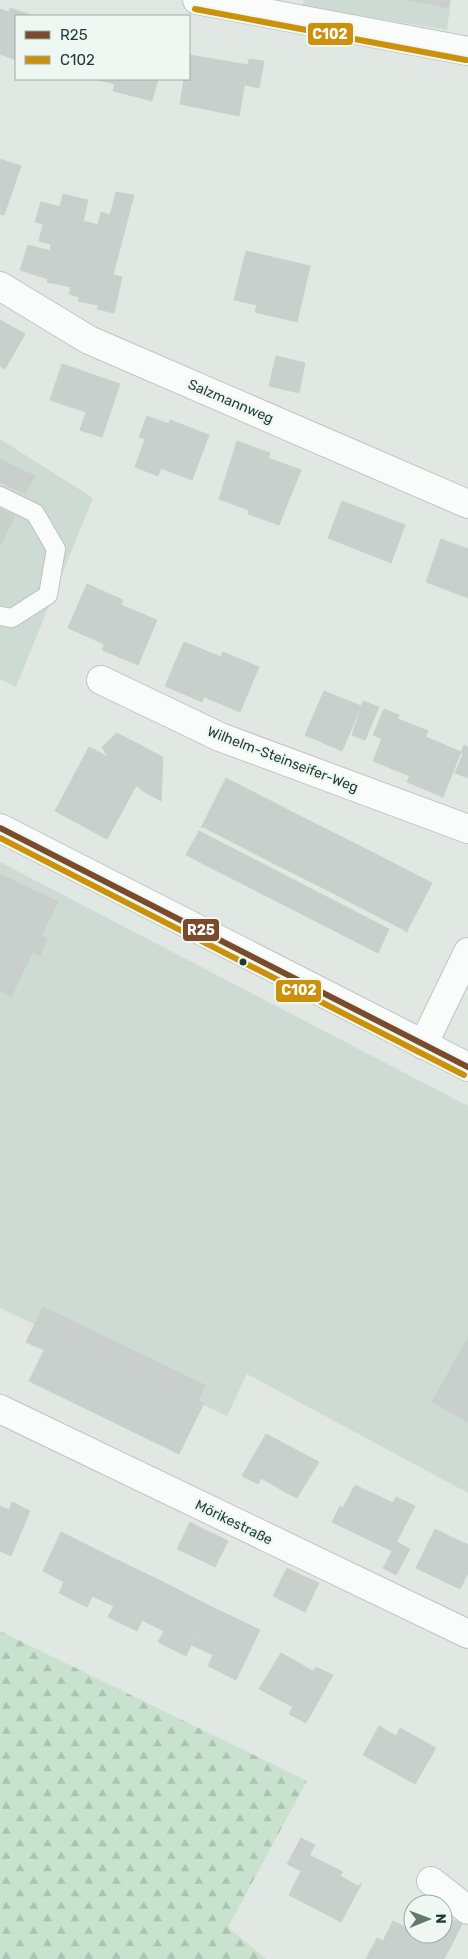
<svg xmlns="http://www.w3.org/2000/svg" width="468" height="1959" font-family="Rubik,sans-serif">
<defs>
<pattern id="forest-firs" width="22" height="20" patternUnits="userSpaceOnUse" patternTransform="scale(1.25)"><rect width="22" height="20" fill="#c8e2cf"/><path d="M5 1l3.5 6h-7zM16 11l3.5 6h-7z" fill="#abc3b2"/></pattern>
</defs>
<rect width="100%" height="100%" fill="#e1e8e4"/>
<path fill="#cedad4" d="M 304,0 L 451,0 L 447,30 L 302,6 Z
M 0,439 L 93,498 L 16,687 L 0,679 Z
M 0,862 L 468,1106 L 468,1493 L 247,1374 L 227,1416 L 0,1308 Z"/>
<path fill="url(#forest-firs)" d="M 0,1631 L 307,1781 L 228,1927 L 266,1959 L 0,1959 Z"/>
<path fill="#c8cfcc" stroke="#cad1cd" d="M 404,0 L 432,0 L 431,4 Z
M 432,0 L 450,0 L 448,8 L 431,4 Z
M 10,8 L 34,16 L 16,16 L 16,60 L 0,54 L 0,9 L 9,12 Z
M 189,55 L 248,65 L 239,116 L 180,104 L 184,79 L 189,79 Z
M 249,59 L 264,61 L 259,88 L 245,85 Z
M 94,79 L 142,79 L 137,97 L 113,91 L 115,84 Z
M 142,79 L 158,79 L 152,101 L 137,97 Z
M 0,159 L 21,166 L 4,215 L 0,214 Z
M 116,192 L 134,195 L 113,275 L 87,269 L 89,261 L 75,257 L 84,221 L 98,225 L 101,212 L 110,215 Z
M 63,194 L 88,200 L 75,257 L 50,251 L 51,244 L 39,241 L 43,224 L 35,222 L 41,202 L 60,207 Z
M 28,245 L 89,261 L 79,297 L 69,294 L 71,287 L 47,282 L 48,279 L 20,270 Z
M 246,251 L 310,266 L 297,322 L 255,312 L 257,305 L 234,300 Z
M 87,269 L 122,277 L 114,313 L 97,309 L 98,305 L 78,301 Z
M 0,320 L 25,334 L 5,369 L 0,366 Z
M 276,356 L 305,363 L 299,393 L 269,386 Z
M 62,364 L 120,384 L 102,437 L 80,430 L 86,412 L 50,400 Z
M 147,416 L 169,424 L 170,420 L 209,435 L 192,480 L 161,468 L 158,476 L 135,467 L 145,439 L 139,437 Z
M 237,441 L 270,453 L 249,510 L 219,499 Z
M 268,458 L 301,470 L 279,525 L 248,514 Z
M 0,459 L 35,476 L 25,494 L 0,482 Z
M 342,501 L 405,525 L 391,563 L 328,538 Z
M 0,509 L 15,516 L 0,546 Z
M 441,539 L 468,549 L 468,598 L 426,582 Z
M 87,584 L 123,600 L 104,644 L 68,628 Z
M 121,605 L 157,620 L 138,665 L 102,650 Z
M 184,642 L 221,657 L 202,702 L 165,686 Z
M 223,652 L 259,667 L 240,712 L 204,697 Z
M 324,691 L 361,706 L 342,751 L 305,735 Z
M 363,701 L 379,707 L 365,740 L 352,735 Z
M 384,709 L 399,715 L 397,719 L 391,716 L 382,739 L 373,735 Z
M 391,716 L 428,731 L 410,776 L 373,761 Z
M 117,733 L 163,757 L 161,801 L 143,791 L 136,785 L 142,775 L 108,757 L 102,747 Z
M 426,737 L 461,752 L 443,797 L 407,782 Z
M 464,745 L 468,747 L 468,778 L 455,773 L 463,754 L 461,753 Z
M 89,747 L 142,775 L 107,839 L 55,811 Z
M 226,778 L 298,815 L 273,863 L 203,827 L 201,828 Z
M 298,815 L 360,846 L 335,894 L 273,863 Z
M 199,831 L 389,929 L 378,953 L 186,855 Z
M 360,846 L 432,883 L 406,933 L 406,931 L 335,894 Z
M 0,874 L 58,902 L 41,936 L 47,938 L 40,956 L 33,952 L 11,997 L 0,991 Z
M 43,1307 L 205,1385 L 198,1401 L 204,1403 L 179,1454 L 29,1381 L 44,1350 L 26,1342 Z
M 468,1337 L 468,1422 L 432,1402 Z
M 266,1434 L 319,1462 L 311,1475 L 300,1469 L 287,1493 L 261,1478 L 258,1484 L 242,1476 Z
M 300,1469 L 311,1475 L 297,1498 L 287,1493 Z
M 355,1485 L 393,1503 L 396,1497 L 415,1506 L 392,1551 L 332,1522 L 340,1506 L 343,1508 Z
M 12,1502 L 30,1511 L 11,1556 L 0,1551 L 0,1506 L 9,1510 Z
M 190,1522 L 203,1529 L 190,1555 L 177,1549 Z
M 203,1529 L 216,1535 L 203,1561 L 190,1555 Z
M 435,1529 L 468,1545 L 468,1573 L 460,1589 L 416,1568 Z
M 61,1532 L 111,1557 L 87,1607 L 59,1593 L 64,1582 L 43,1571 Z
M 216,1535 L 228,1541 L 215,1567 L 203,1561 Z
M 397,1542 L 410,1549 L 396,1575 L 383,1568 Z
M 111,1557 L 161,1581 L 137,1631 L 108,1617 L 114,1606 L 92,1596 Z
M 287,1568 L 303,1576 L 289,1604 L 273,1596 Z
M 303,1576 L 319,1583 L 305,1612 L 289,1604 Z
M 161,1581 L 210,1606 L 186,1656 L 158,1642 L 164,1631 L 142,1620 Z
M 210,1606 L 260,1630 L 236,1680 L 208,1666 L 213,1655 L 192,1645 Z
M 281,1653 L 313,1671 L 316,1667 L 333,1675 L 306,1723 L 289,1714 L 293,1707 L 259,1689 Z
M 379,1726 L 396,1736 L 400,1728 L 436,1748 L 415,1784 L 363,1755 Z
M 301,1838 L 315,1845 L 301,1871 L 287,1864 Z
M 309,1855 L 343,1872 L 340,1876 L 358,1886 L 362,1883 L 341,1922 L 289,1895 Z
M 448,1917 L 462,1924 L 449,1950 L 435,1943 L 440,1934 L 443,1934 L 443,1927 Z
M 393,1921 L 413,1931 L 413,1934 L 418,1934 L 449,1950 L 444,1959 L 366,1959 L 377,1938 L 383,1941 Z
M 421,1934 L 440,1934 L 435,1943 Z"/>
<g fill="none" stroke-linecap="round" stroke-linejoin="round">
<g stroke="#bec5c1" stroke-width="20">
<path id="lane" d="M 0,496 L 35,513 L 56,549 L 48,595 L 12,618 L 0,616"/>
</g>
<g stroke="#bec5c1" stroke-width="30">
<path id="street" d="M 0,286 L 89,340 L 468,504
M 101,680 L 220,737 L 468,829
M 423,1045 L 468,952
M 0,1409 L 468,1634
M 431,1881 L 468,1910"/>
</g>
<g stroke="#bdc5c1" stroke-width="30">
<path id="secondary" d="M 197,0 L 468,51
M 0,828 L 468,1067"/>
</g>
<use href="#lane" stroke="#fafcfb" stroke-width="18"/>
<use href="#street" stroke="#fafcfb" stroke-width="28"/>
<use href="#secondary" stroke="#fafcfb" stroke-width="28"/>
<g stroke="#eef7f2" stroke-width="10">
<path id="bus-1" d="M 0,828 L 468,1067"/>
</g>
<g stroke="#eef7f2" stroke-width="10">
<path id="bus-2" d="M 195,9 L 466,60
M 0,838 L 464,1075"/>
</g>
<use href="#bus-1" stroke="#7a4b2a" stroke-width="6"/>
<use href="#bus-2" stroke="#cc910a" stroke-width="6"/>
</g>
<circle fill="#1e3c32" stroke="#eef7f2" stroke-width="2" cx="243" cy="962" r="4.5"/>
<g text-anchor="middle" stroke-width="4.5" stroke-linejoin="round" paint-order="stroke">
<g font-size="14" fill="#1e3c32" stroke="#eef7f2">
<text transform="translate(231 401) rotate(23)" y="5">Salzmannweg</text>
<text transform="translate(283 759) rotate(21)" y="5">Wilhelm-Steinseifer-Weg</text>
<text transform="translate(234 1522) rotate(26)" y="5">Mörikestraße</text>
</g>
</g>
<g stroke="#eef7f2" stroke-width="2">
<rect x="307" y="22" width="47" height="24" rx="5" fill="#cc910a"/>
<rect x="182" y="918" width="38" height="24" rx="5" fill="#7a4b2a"/>
<rect x="275" y="979" width="47" height="24" rx="5" fill="#cc910a"/>
</g>
<g font-size="14" text-anchor="middle" font-weight="bold" fill="#fff">
<text x="330" y="39">C102</text>
<text x="201" y="935">R25</text>
<text x="299" y="995">C102</text>
</g>
<rect x="15" y="15" width="175" height="65" fill="#eef7f2" stroke="#9baca5"/>
<rect x="25" y="31" width="25" height="8" fill="#7a4b2a" stroke="#9baca5"/>
<text x="60" y="40" font-size="15" fill="#1e3c32">R25</text>
<rect x="25" y="56" width="25" height="8" fill="#cc910a" stroke="#9baca5"/>
<text x="60" y="65" font-size="15" fill="#1e3c32">C102</text>
<g transform="translate(428 1919) rotate(89)"><circle r="24" fill="#eef7f2" stroke="#9baca5"/>
<path d="M0-4L9 19L0 12L-9 19Z" fill="#627870"/>
<text y="-8" font-size="14" font-weight="bold" text-anchor="middle" fill="#1e3c32">N</text>
</g>
</svg>
